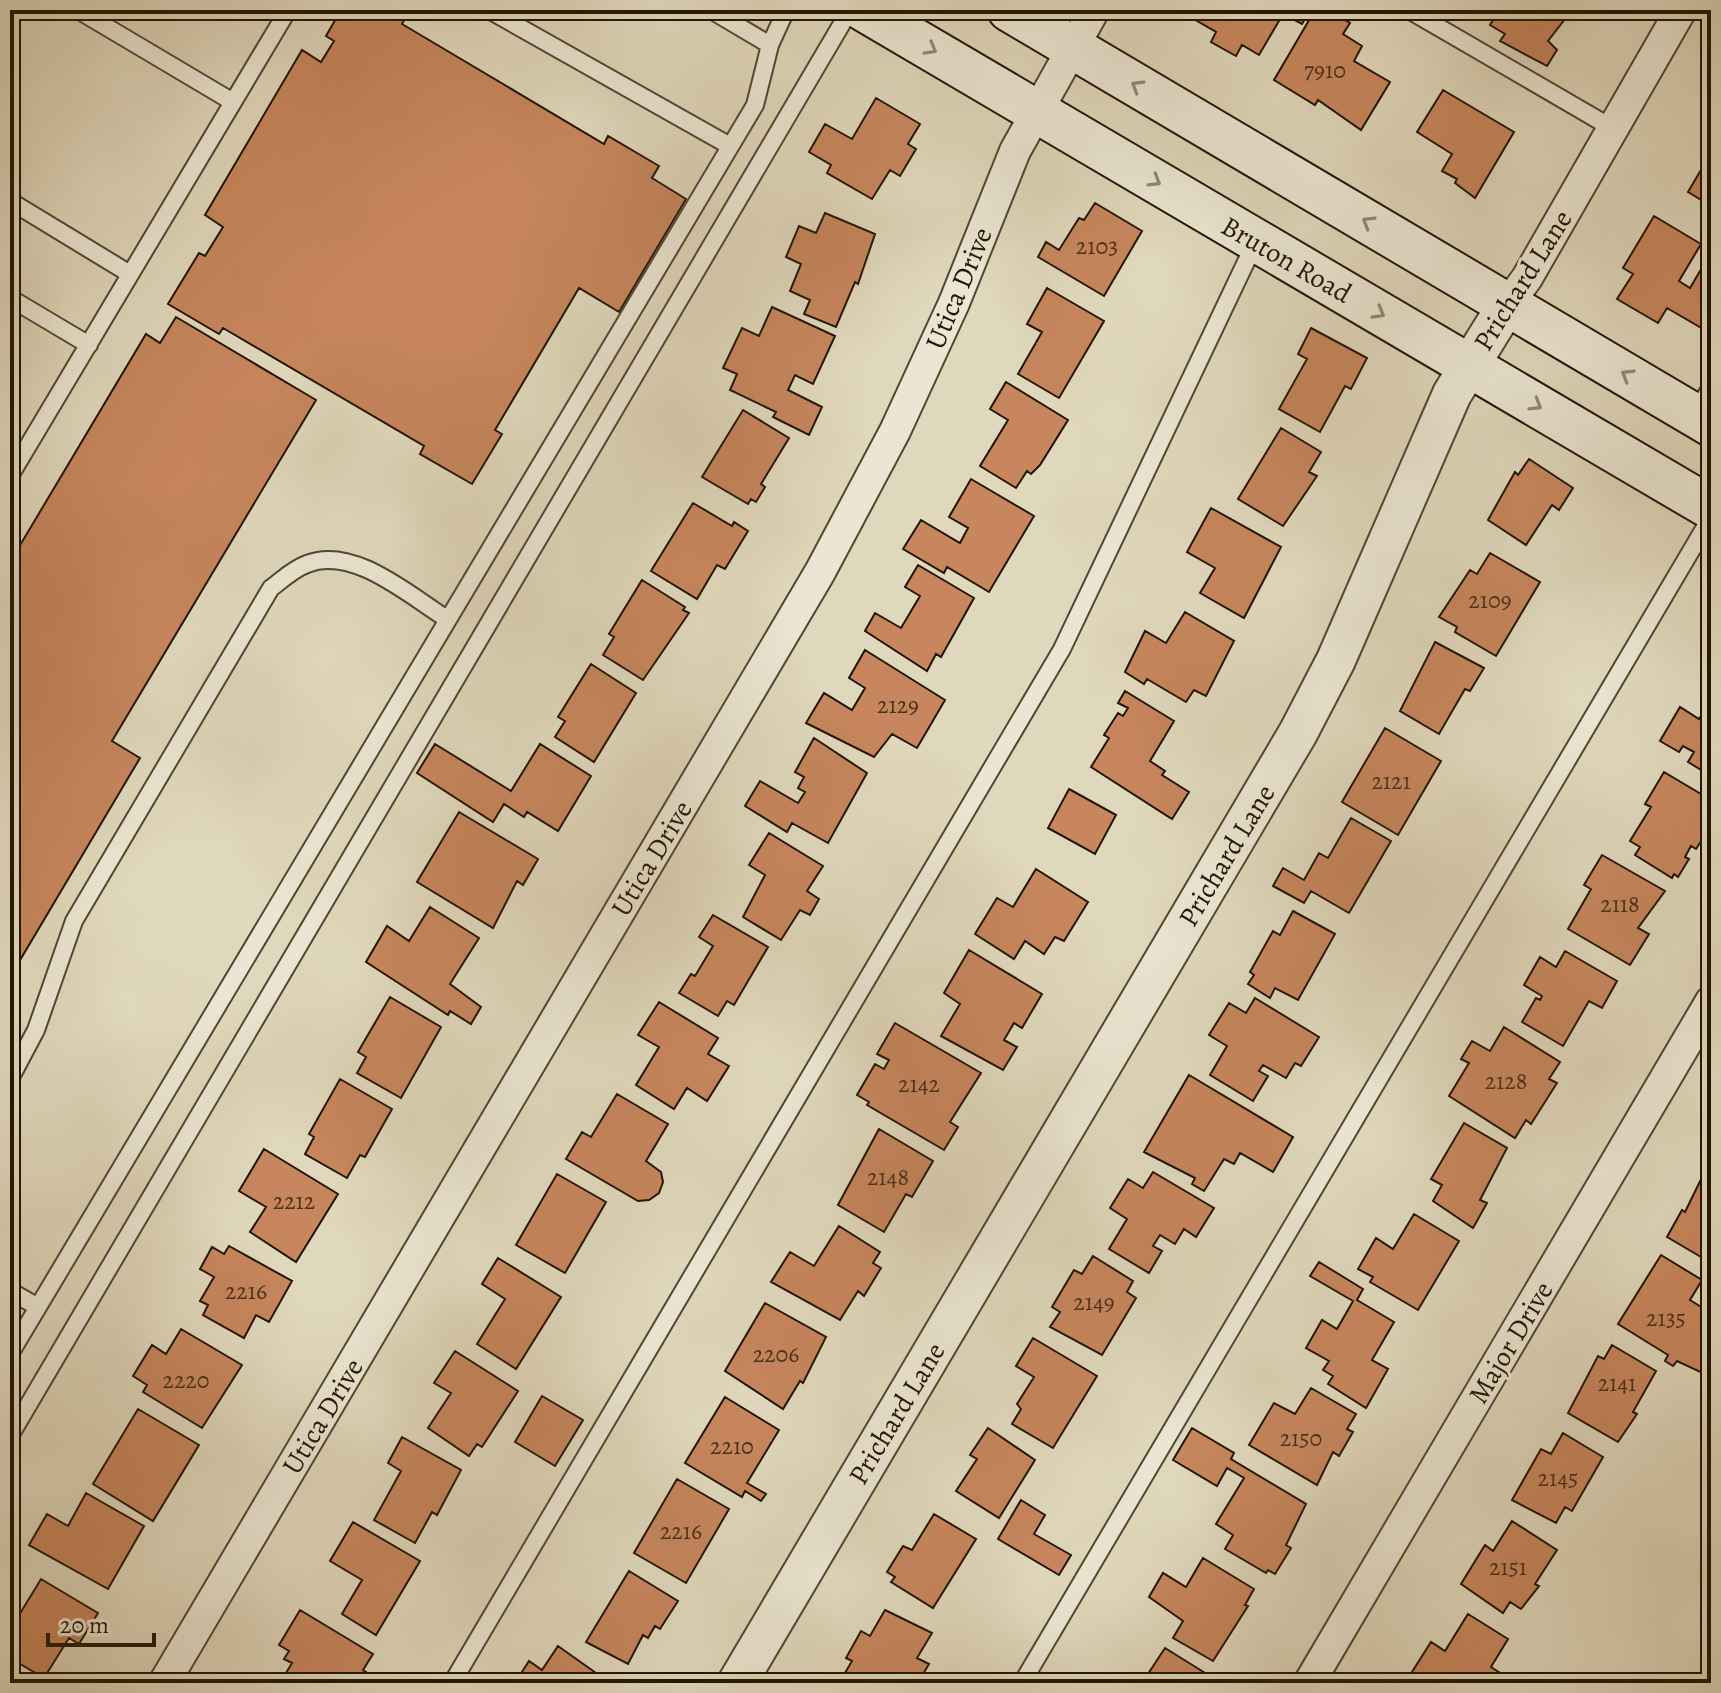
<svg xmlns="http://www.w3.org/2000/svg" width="1721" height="1693" font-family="Alegreya,serif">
<rect width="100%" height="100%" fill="#e0d8bc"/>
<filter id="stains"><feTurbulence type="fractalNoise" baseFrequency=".0025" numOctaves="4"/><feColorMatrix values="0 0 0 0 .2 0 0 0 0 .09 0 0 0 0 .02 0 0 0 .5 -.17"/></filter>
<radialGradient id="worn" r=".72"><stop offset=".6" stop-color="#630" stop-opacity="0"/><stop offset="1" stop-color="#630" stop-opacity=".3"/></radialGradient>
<path fill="#c7865d" stroke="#221504" stroke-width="2" d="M 341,10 L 400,10 L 407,15 L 402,24 L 604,144 L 608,136 L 659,166 L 652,178 L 686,199 L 619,312 L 579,288 L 495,430 L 502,434 L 472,484 L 420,454 L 424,446 L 223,328 L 219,334 L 168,304 L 199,253 L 205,256 L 223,227 L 205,215 L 302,50 L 321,62 L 334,41 L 326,36 Z
M 1310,10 L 1302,24 L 1283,14 L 1259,55 L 1242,45 L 1236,56 L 1211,42 L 1216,32 L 1180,11 Z
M 1315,10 L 1328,10 L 1350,23 L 1343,34 L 1362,46 L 1354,61 L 1390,82 L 1361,130 L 1318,100 L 1315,105 L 1274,80 Z
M 1499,10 L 1572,10 L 1548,41 L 1557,50 L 1547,66 L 1500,41 L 1505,34 L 1490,25 Z
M 1443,90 L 1514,132 L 1475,198 L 1455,183 L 1457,179 L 1442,171 L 1452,154 L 1417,132 Z
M 876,98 L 920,124 L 908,144 L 916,149 L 900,176 L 890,170 L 872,199 L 827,173 L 831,165 L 809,152 L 825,124 L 852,139 Z
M 1711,153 L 1711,206 L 1688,192 Z
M 1095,203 L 1142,231 L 1104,296 L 1038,257 L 1046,242 L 1059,250 L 1079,218 L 1084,220 Z
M 825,213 L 875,234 L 858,284 L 855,282 L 836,327 L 804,314 L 810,300 L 790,291 L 801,264 L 786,257 L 799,226 L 816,233 Z
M 1654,216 L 1701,244 L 1679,281 L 1690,288 L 1707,259 L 1711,261 L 1710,333 L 1667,308 L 1658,323 L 1617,299 L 1633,274 L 1623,268 Z
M 1047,288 L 1104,321 L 1059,398 L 1018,374 L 1042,332 L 1027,324 Z
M 772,307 L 835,336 L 813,384 L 795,375 L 788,390 L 822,407 L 809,435 L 773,417 L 776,412 L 730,390 L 737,374 L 723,368 L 742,328 L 759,336 Z
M 176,317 L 316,400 L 112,741 L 140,758 L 10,977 L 10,562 L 146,334 L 160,343 Z
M 1311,328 L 1367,358 L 1351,389 L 1345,386 L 1320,432 L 1279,409 L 1307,359 L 1298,354 Z
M 1006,382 L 1068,420 L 1040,465 L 1031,474 L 1027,471 L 1016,488 L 980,466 L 1008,420 L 990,409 Z
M 743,410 L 789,438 L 761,484 L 765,487 L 756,502 L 751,499 L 748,504 L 702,477 Z
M 1281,428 L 1321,452 L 1309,472 L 1317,476 L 1283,526 L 1238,499 Z
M 1529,459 L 1573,488 L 1559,510 L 1552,505 L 1526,545 L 1488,520 L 1515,472 L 1518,475 Z
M 971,479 L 1034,516 L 989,592 L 947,567 L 944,573 L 903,549 L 921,520 L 960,543 L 968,528 L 949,517 Z
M 693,503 L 732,526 L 734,522 L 748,531 L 725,569 L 717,565 L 697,599 L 651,571 Z
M 1211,508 L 1281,547 L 1244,618 L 1200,593 L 1215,568 L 1187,552 Z
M 1490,553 L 1540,582 L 1496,656 L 1455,632 L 1457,627 L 1439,617 L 1470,570 L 1477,574 Z
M 918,565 L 974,598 L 941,657 L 936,654 L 927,671 L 865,631 L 875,613 L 901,628 L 920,596 L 905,587 Z
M 642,580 L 685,607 L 683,610 L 689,613 L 643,680 L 603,655 L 614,637 L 609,634 Z
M 1185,612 L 1234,641 L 1206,696 L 1194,690 L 1186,702 L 1147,679 L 1144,684 L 1125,672 L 1145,631 L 1166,643 Z
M 1435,642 L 1484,668 L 1470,691 L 1465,689 L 1439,734 L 1400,711 Z
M 865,650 L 945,700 L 917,748 L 892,734 L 874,757 L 806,723 L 824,693 L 852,710 L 865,688 L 849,678 Z
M 591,664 L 636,693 L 594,762 L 555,737 L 565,721 L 558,717 Z
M 1125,691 L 1174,721 L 1150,761 L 1165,771 L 1162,775 L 1189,792 L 1172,819 L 1091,767 L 1109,738 L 1104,735 L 1118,713 L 1123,716 L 1128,708 L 1118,703 Z
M 1711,699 L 1711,776 L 1688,762 L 1694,752 L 1683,746 L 1679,752 L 1660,741 L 1680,707 L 1699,719 Z
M 1385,728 L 1441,761 L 1398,835 L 1342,802 Z
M 814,738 L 867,773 L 828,843 L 792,823 L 787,832 L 745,806 L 760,781 L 798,803 L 805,792 L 798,788 L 804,777 L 795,772 Z
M 435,744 L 511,791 L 540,744 L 591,776 L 558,831 L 527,812 L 524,817 L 504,804 L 493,822 L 417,773 Z
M 1664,772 L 1711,800 L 1707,819 L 1711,826 L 1696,849 L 1691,846 L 1685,857 L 1689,859 L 1678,877 L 1674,874 L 1672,878 L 1635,855 L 1640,847 L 1630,841 L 1651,807 L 1645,804 Z
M 1069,789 L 1116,815 L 1095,854 L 1048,828 Z
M 459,812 L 538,859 L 523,885 L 517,881 L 493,928 L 417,882 Z
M 1351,818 L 1391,841 L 1349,913 L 1311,891 L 1304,903 L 1273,886 L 1283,868 L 1304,880 L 1319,853 L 1328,858 Z
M 769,833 L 823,866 L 807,891 L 819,899 L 810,915 L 800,910 L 781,940 L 743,917 L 765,875 L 749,865 Z
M 1602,855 L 1665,891 L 1638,928 L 1649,934 L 1630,965 L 1568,929 L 1591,889 L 1584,885 Z
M 1036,869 L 1088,902 L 1064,941 L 1055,937 L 1044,954 L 1025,941 L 1014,959 L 975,934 L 997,898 L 1013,907 Z
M 430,907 L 479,938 L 450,984 L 481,1007 L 471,1024 L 450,1011 L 448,1015 L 366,962 L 387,926 L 409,941 Z
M 1293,911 L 1335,934 L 1298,1000 L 1275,988 L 1270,998 L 1248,984 L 1254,975 L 1250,972 L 1273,931 L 1280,935 Z
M 713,915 L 768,947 L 734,1005 L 727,1001 L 718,1016 L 679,993 L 691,974 L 695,976 L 713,946 L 699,937 Z
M 969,950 L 1042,994 L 1022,1028 L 1014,1023 L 1004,1040 L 1017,1047 L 1003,1070 L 941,1036 L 960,1004 L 944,993 Z
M 1565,951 L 1617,981 L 1602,1008 L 1589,1001 L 1563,1046 L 1522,1022 L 1536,998 L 1540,1000 L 1542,996 L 1524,985 L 1540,957 L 1556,967 Z
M 390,997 L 441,1027 L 401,1098 L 357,1073 L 366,1057 L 358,1052 Z
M 1255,998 L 1319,1037 L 1301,1066 L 1295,1063 L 1286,1078 L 1263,1065 L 1259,1071 L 1268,1076 L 1253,1101 L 1210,1075 L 1227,1046 L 1209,1035 L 1229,1003 L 1246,1013 Z
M 659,1002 L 718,1038 L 708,1054 L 729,1066 L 707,1101 L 687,1088 L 674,1109 L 636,1085 L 659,1047 L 638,1035 Z
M 895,1023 L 981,1073 L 950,1122 L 958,1127 L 944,1150 L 867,1105 L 869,1102 L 857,1095 L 875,1064 L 884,1069 L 889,1060 L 877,1054 Z
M 1504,1027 L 1560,1062 L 1549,1079 L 1557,1083 L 1531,1124 L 1526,1120 L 1515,1138 L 1449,1096 L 1469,1063 L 1461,1059 L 1472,1041 L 1490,1051 Z
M 1189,1075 L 1293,1137 L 1273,1172 L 1240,1153 L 1234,1164 L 1224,1159 L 1204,1191 L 1192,1184 L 1195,1178 L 1144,1152 Z
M 340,1079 L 392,1109 L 365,1157 L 360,1155 L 347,1178 L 305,1154 L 314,1137 L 309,1134 Z
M 617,1094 L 668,1124 L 646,1161 L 661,1172 L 663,1182 L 659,1193 L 649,1200 L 638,1201 L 566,1159 L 582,1132 L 591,1137 Z
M 1464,1123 L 1507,1148 L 1480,1200 L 1487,1203 L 1473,1228 L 1433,1201 L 1442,1185 L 1431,1179 Z
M 879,1129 L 933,1161 L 912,1197 L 906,1194 L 884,1232 L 838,1205 Z
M 264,1149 L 338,1194 L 296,1262 L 250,1232 L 266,1207 L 239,1191 Z
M 1708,1165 L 1711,1167 L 1711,1259 L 1703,1254 L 1701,1257 L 1667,1237 L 1682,1210 L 1685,1212 Z
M 1153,1172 L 1214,1208 L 1196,1237 L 1184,1229 L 1175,1244 L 1160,1235 L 1153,1246 L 1162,1251 L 1149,1273 L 1109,1249 L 1127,1219 L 1110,1208 L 1128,1179 L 1143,1188 Z
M 557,1174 L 606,1202 L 565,1273 L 516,1245 Z
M 1414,1214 L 1459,1241 L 1418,1310 L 1370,1282 L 1373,1277 L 1358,1269 L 1376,1238 L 1393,1249 Z
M 839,1226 L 880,1252 L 873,1263 L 881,1268 L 864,1296 L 858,1291 L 840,1320 L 771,1282 L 790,1252 L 814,1266 Z
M 229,1246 L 292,1281 L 269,1322 L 256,1315 L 244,1338 L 203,1315 L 208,1305 L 200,1301 L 214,1277 L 200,1269 L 212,1247 L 224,1254 Z
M 1661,1255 L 1702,1280 L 1690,1300 L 1711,1313 L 1711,1377 L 1677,1361 L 1673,1366 L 1665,1361 L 1668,1355 L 1618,1324 Z
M 1093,1256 L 1133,1281 L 1127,1292 L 1136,1298 L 1102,1355 L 1050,1327 L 1060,1312 L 1052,1307 L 1074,1270 L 1082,1274 Z
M 498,1258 L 561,1297 L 516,1369 L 477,1344 L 505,1299 L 482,1284 Z
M 1319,1262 L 1363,1289 L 1357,1300 L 1394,1322 L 1372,1360 L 1388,1369 L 1366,1408 L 1328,1384 L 1333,1376 L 1323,1370 L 1329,1361 L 1306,1348 L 1322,1320 L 1337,1329 L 1353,1301 L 1310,1276 Z
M 765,1303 L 826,1337 L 803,1383 L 800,1381 L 783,1409 L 725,1371 Z
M 181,1329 L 242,1365 L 202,1428 L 143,1392 L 147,1385 L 133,1376 L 152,1345 L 166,1354 Z
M 1033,1338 L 1097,1376 L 1053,1448 L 1012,1424 L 1021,1409 L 1017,1404 L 1034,1377 L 1016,1366 Z
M 1612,1345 L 1656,1371 L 1633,1412 L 1637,1414 L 1618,1442 L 1568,1413 L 1598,1356 L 1604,1359 Z
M 455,1351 L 518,1391 L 482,1447 L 477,1444 L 469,1456 L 428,1428 L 451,1393 L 434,1383 Z
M 1311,1388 L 1356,1414 L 1347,1429 L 1353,1432 L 1339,1456 L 1333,1452 L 1317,1485 L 1249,1445 L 1274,1403 L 1295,1414 Z
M 542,1396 L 583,1420 L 555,1466 L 515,1442 Z
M 725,1397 L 779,1430 L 747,1483 L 766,1494 L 761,1501 L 745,1491 L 742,1497 L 685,1463 Z
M 138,1409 L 199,1445 L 153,1521 L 93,1484 Z
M 988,1428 L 1035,1460 L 999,1518 L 956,1491 L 977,1459 L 970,1455 Z
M 1192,1428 L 1234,1453 L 1231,1459 L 1306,1504 L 1286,1545 L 1291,1548 L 1275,1574 L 1268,1570 L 1266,1573 L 1225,1549 L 1233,1535 L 1216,1524 L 1244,1478 L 1227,1468 L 1217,1486 L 1173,1460 Z
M 1563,1433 L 1603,1457 L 1572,1511 L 1565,1507 L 1556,1523 L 1512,1500 L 1541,1449 L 1551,1454 Z
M 402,1437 L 461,1470 L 437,1515 L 432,1512 L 415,1543 L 374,1520 L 401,1471 L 388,1463 Z
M 677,1479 L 729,1509 L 686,1583 L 634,1553 Z
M 86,1493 L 144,1526 L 108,1589 L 29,1545 L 47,1514 L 68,1526 Z
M 1021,1500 L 1045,1515 L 1034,1534 L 1071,1555 L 1059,1575 L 998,1539 Z
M 934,1514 L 976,1539 L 933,1608 L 891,1582 L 895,1577 L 887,1572 L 903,1546 L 912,1550 Z
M 1512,1521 L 1557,1550 L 1535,1584 L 1539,1586 L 1521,1609 L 1510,1602 L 1503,1613 L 1461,1584 L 1485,1545 L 1493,1551 Z
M 353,1522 L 420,1561 L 376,1635 L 342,1614 L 362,1580 L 330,1561 Z
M 1203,1558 L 1254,1589 L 1245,1605 L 1248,1606 L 1213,1661 L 1173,1638 L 1183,1621 L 1149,1597 L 1163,1573 L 1186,1587 Z
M 629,1571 L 678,1601 L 660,1629 L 655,1626 L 648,1638 L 643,1635 L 628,1664 L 586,1642 Z
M 41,1579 L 98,1613 L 79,1644 L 69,1638 L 44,1678 L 10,1658 L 10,1630 Z
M 300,1610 L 373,1654 L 363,1670 L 375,1678 L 372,1683 L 280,1683 L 292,1663 L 284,1659 L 289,1651 L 279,1645 Z
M 885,1610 L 932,1633 L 917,1658 L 929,1664 L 918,1683 L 861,1683 L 845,1673 L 852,1661 L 846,1658 L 861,1631 L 870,1636 Z
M 1468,1614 L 1508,1639 L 1491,1667 L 1508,1678 L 1505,1683 L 1429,1683 L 1412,1672 L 1431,1642 L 1445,1651 Z
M 558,1646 L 610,1683 L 515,1683 L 529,1661 L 542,1670 Z
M 1165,1648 L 1210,1676 L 1205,1683 L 1142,1683 Z"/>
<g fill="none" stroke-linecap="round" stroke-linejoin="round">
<g stroke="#524632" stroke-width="20">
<path id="service" d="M 78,10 L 233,102
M 489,10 L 730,146
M 711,10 L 770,45
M 1409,10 L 1612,128
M 10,201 L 130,274
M 10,298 L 89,345
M 1695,414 L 1711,387
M 10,476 L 288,10
M 10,1079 L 36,1030 L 74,921 L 271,588 C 282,580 293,569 307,564 C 353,545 410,596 447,619
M 10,1291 L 38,1307
M 10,1354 L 755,105 L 770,45 L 786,10
M 10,1436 L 850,10
M 452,1683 L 1062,649 L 1255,243
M 1022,1683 L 1711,517"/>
</g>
<g stroke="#524632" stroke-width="34">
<path id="minor" d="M 1507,305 L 1527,278 L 1681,10
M 164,1683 L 820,572 L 895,431 L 954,303 L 1015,151 L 1094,10
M 1309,1683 L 1711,1001"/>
</g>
<g stroke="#524632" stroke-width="42">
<path id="tertiary" d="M 737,1683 L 1298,733 L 1336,660 L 1452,394 L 1507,305"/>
</g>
<g stroke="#221504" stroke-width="46">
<path id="secondary" d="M 864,10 L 1711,508
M 1009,10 L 1711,425"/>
</g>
<use href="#service" stroke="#ebe6d3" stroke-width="16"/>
<use href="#minor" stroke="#ebe6d3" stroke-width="30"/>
<use href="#tertiary" stroke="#ebe6d3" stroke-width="38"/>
<use href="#secondary" stroke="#ebe6d3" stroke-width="42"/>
</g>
<defs><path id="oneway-chevron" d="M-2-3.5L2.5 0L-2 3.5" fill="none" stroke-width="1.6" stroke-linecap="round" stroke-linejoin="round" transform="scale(2)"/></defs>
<g stroke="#918876">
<use href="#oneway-chevron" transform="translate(931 49) rotate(30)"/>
<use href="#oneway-chevron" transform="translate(1137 86) rotate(-149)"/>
<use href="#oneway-chevron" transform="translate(1155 181) rotate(31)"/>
<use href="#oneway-chevron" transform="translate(1368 222) rotate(-149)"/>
<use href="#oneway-chevron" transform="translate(1379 313) rotate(30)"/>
<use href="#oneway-chevron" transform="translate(1627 375) rotate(-149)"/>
<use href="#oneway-chevron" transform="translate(1536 405) rotate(31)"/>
</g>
<g text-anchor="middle" stroke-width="6" stroke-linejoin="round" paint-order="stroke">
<g font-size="24" fill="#4b311a">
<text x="1325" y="78">7910</text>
<text x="1097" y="254">2103</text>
<text x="1490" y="608">2109</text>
<text x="898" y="713">2129</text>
<text x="1391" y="789">2121</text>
<text x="1620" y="912">2118</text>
<text x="1506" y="1089">2128</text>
<text x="919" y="1092">2142</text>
<text x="888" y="1185">2148</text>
<text x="294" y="1209">2212</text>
<text x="246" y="1299">2216</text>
<text x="1094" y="1310">2149</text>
<text x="1666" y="1326">2135</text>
<text x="776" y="1362">2206</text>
<text x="186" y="1388">2220</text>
<text x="1617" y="1391">2141</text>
<text x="1301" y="1446">2150</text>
<text x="732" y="1454">2210</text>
<text x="1558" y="1486">2145</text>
<text x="681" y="1539">2216</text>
<text x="1508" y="1575">2151</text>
</g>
<g font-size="28" fill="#221504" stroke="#ebe6d3">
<text transform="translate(1287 259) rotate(30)" y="10">Bruton Road</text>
<text transform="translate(1522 280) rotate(-58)" y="10">Prichard Lane</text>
<text transform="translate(958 288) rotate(-67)" y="10">Utica Drive</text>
<text transform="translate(1226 855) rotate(-59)" y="10">Prichard Lane</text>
<text transform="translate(651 858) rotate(-59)" y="10">Utica Drive</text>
<text transform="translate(1510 1342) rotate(-59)" y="10">Major Drive</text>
<text transform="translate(896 1413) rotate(-59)" y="10">Prichard Lane</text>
<text transform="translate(322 1416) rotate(-59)" y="10">Utica Drive</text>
</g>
</g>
<rect width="1721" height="1693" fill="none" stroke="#e0d8bc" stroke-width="40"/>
<rect x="12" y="12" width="1697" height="1669" fill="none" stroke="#221504" stroke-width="4"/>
<rect x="20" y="20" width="1681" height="1653" fill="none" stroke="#221504" stroke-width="2"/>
<path d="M48 1633v12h106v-12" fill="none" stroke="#221504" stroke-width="4"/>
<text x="60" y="1633" font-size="24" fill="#221504" stroke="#ebe6d3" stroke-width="6" paint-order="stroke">20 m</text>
<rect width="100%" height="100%" filter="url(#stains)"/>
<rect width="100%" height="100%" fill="url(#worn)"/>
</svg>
